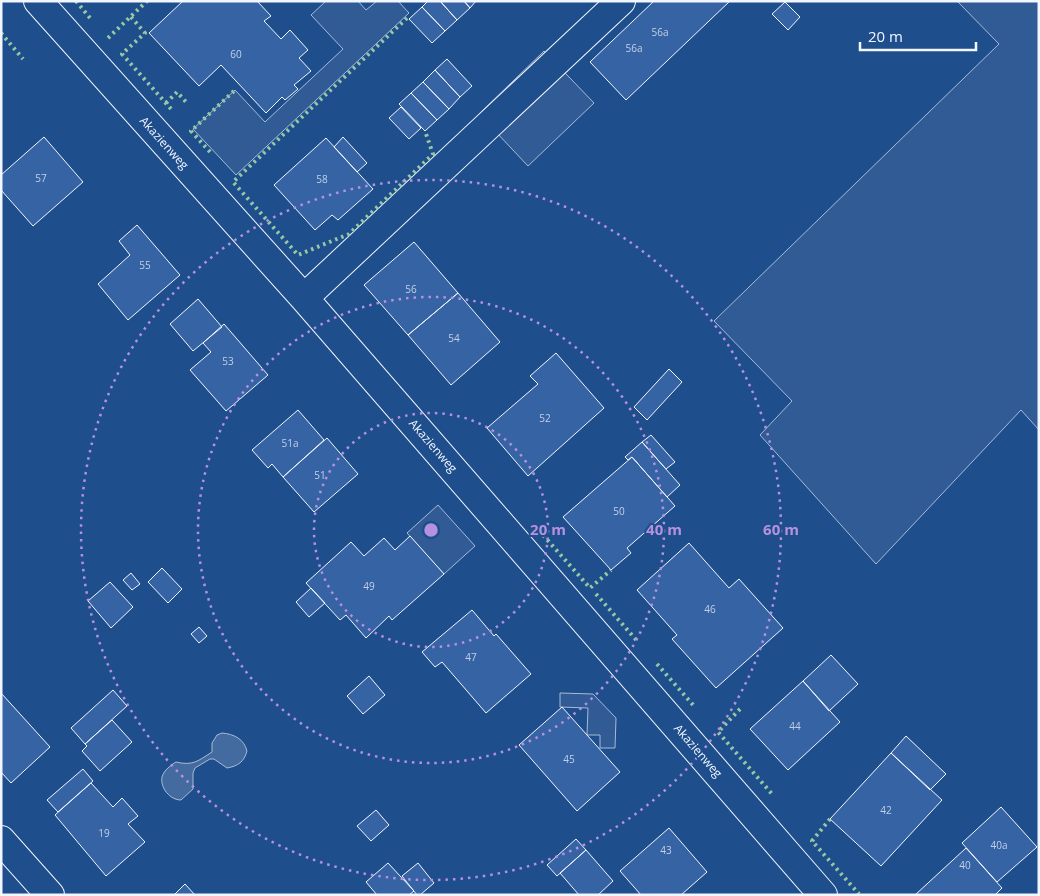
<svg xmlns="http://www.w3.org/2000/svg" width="1040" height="896" font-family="'Open Sans',sans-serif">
<rect width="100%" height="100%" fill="#1f4e8c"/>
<path fill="#305b95" stroke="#a8bbd7" d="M 326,1 L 358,1 L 366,10 L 377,1 L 398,1 L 409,13 L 236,175 L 193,129 L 235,90 L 265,122 L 343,49 L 311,15 Z
M 957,1 L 1039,1 L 1039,430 L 1021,410 L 876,564 L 760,435 L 792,401 L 714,321 L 999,44 Z
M 544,51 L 594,103 L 528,166 L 479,114 Z
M 438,505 L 475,546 L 444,574 L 407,533 Z
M 560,693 L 593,694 L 616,718 L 615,748 L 600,748 L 600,735 L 587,735 L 588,708 L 560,707 Z"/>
<path fill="#446ba0" stroke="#a8bbd7" d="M 222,733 C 234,734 244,739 247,751 C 244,762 238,766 227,768 L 214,759 L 210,759 L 195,768 L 193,773 L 193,789 L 181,800 C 170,800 160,788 162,777 C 164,770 171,765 176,762 C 193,766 198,761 212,752 L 212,743 L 217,735 Z"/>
<path fill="#3563a3" stroke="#f2f6ff" d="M 183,1 L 257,1 L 271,16 L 264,21 L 281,39 L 290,30 L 308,50 L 299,58 L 311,71 L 294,85 L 298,89 L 285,100 L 282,97 L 266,113 L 221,65 L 199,86 L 149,33 Z
M 428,1 L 440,1 L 457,20 L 445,31 L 422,7 Z
M 440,1 L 464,1 L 470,8 L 457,20 Z
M 464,1 L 476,1 L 470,8 Z
M 654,1 L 730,1 L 626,100 L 590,62 Z
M 785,2 L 800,17 L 788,30 L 772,14 Z
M 422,7 L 445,31 L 432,43 L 409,19 Z
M 447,59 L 472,86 L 460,97 L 435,70 Z
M 435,70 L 460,97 L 449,109 L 423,82 Z
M 423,82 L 449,109 L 437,120 L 411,93 Z
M 411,93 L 437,120 L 425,131 L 399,104 Z
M 401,107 L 421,128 L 409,139 L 389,118 Z
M 44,137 L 83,182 L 33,226 L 1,190 L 1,175 Z
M 343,137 L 367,163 L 357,172 L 334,147 Z
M 326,138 L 373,189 L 338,220 L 332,215 L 315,230 L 274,185 Z
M 137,225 L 180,275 L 128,320 L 98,284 L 130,255 L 119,241 Z
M 414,242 L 458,293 L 408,335 L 364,285 Z
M 458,293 L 500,342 L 451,385 L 408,335 Z
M 198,299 L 222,327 L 193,351 L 170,324 Z
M 224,324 L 268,375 L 226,411 L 190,370 L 211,352 L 203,343 Z
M 556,353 L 604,408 L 528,476 L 487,428 L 538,384 L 530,376 Z
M 669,369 L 682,382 L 647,420 L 634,407 Z
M 298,410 L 324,440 L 283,477 L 272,464 L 268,468 L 252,450 Z
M 651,435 L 675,462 L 666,469 L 642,442 Z
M 327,438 L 358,474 L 314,512 L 283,477 Z
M 642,442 L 680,485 L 667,497 L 632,457 L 628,460 L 625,457 Z
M 632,457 L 675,506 L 627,548 L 631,553 L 611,570 L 563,517 Z
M 410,536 L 444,574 L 392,620 L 389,616 L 366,638 L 346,615 L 340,620 L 306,583 L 351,542 L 364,556 L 384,538 L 395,550 Z
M 689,543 L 729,588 L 739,579 L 783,628 L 716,688 L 672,639 L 677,635 L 637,590 Z
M 162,568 L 182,589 L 168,603 L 148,582 Z
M 131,573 L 140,584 L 132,590 L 123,580 Z
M 110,582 L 133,607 L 111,628 L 88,601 Z
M 311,588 L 325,603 L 309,617 L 296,602 Z
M 472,610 L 494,636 L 496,634 L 531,674 L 486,713 L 442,662 L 435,667 L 422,652 Z
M 199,627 L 207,636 L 199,643 L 191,634 Z
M 831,655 L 858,684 L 829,711 L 803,681 Z
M 369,676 L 385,695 L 363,714 L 347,696 Z
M 803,681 L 840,722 L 788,770 L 750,729 Z
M 113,690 L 127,706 L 85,744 L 71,728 Z
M 1,693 L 50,747 L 11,783 L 1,772 Z
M 562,707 L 620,772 L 577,811 L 519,745 Z
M 112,720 L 132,742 L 100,771 L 82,751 L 87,746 L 85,744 Z
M 906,736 L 946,774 L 930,790 L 891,753 Z
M 891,753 L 942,800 L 881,866 L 830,819 Z
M 83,769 L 93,781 L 58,812 L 47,800 Z
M 91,783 L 113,807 L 122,798 L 138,816 L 128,824 L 145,842 L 106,876 L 55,815 Z
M 1001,807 L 1037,847 L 997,882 L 962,843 Z
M 376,810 L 389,825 L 371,841 L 357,826 Z
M 669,828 L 707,872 L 681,895 L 641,895 L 620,871 Z
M 576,839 L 586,850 L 557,876 L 547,865 Z
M 966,848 L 1002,888 L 995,895 L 915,895 Z
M 586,850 L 613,881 L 598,895 L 579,895 L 560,873 Z
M 388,863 L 414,891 L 409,895 L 377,895 L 366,882 Z
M 418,863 L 434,883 L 420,895 L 417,895 L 402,876 Z
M 185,884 L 195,895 L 174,895 Z"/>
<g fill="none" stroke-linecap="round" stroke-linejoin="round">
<g stroke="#f2f6ff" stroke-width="30">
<path id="minor" d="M 38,1 L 304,298 L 823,895
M 304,298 L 621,1
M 1,840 L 50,895"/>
</g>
<use href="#minor" stroke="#1f4e8c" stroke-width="28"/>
<path stroke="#97c8a6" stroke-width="4" stroke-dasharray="2.5 4" stroke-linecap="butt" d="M 76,1 L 90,18
M 131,17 L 145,33 L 122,54 L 172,110
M 407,18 L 233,182 L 298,255 L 349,234 L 433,154 L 425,131
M 1,33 L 23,59
M 108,38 L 147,1
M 166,103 L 177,92 L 186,102
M 210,152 L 191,131 L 235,90
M 543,535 L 590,588 L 611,570
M 596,594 L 638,642
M 657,664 L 694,706
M 740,709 L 718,732 L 772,794
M 830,819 L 812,841 L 859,894"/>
</g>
<g fill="none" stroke="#b691df" stroke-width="2.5" stroke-dasharray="2.5 5">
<circle cx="431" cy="530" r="117"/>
<circle cx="431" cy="530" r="233"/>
<circle cx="431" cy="530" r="350"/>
</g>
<g text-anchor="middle" stroke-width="4" stroke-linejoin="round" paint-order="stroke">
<g font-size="10" fill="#c3d1e8">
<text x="660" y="36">56a</text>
<text x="634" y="52">56a</text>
<text x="236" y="58">60</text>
<text x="41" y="182">57</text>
<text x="322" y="183">58</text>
<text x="145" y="269">55</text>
<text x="411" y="293">56</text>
<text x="454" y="342">54</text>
<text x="228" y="365">53</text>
<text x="545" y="422">52</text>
<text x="290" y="447">51a</text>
<text x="320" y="479">51</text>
<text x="619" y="515">50</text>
<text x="369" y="590">49</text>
<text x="710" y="613">46</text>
<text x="471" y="661">47</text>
<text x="795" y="730">44</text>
<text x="569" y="763">45</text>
<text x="886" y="814">42</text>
<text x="104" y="837">19</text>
<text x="999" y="849">40a</text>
<text x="666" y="854">43</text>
<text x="965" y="869">40</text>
</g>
<g font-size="12" fill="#f2f6ff" stroke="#1f4e8c">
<text transform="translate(164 143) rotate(48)" y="4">Akazienweg</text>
<text transform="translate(433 446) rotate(49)" y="4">Akazienweg</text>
<text transform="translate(698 751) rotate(49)" y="4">Akazienweg</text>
</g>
</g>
<circle cx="431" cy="530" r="8" fill="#b691df" stroke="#1f4e8c" stroke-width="2.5"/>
<g font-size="15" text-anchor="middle" font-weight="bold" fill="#b691df" stroke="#1f4e8c" stroke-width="4" stroke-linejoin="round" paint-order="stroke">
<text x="548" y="535">20 m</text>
<text x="664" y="535">40 m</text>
<text x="781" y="535">60 m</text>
</g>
<rect width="1040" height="896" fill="none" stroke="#f2f6ff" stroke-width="5"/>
<path d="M860 42v8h116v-8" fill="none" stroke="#f2f6ff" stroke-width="2.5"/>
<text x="868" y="42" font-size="15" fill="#f2f6ff" stroke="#1f4e8c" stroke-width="4" paint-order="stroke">20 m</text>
</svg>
